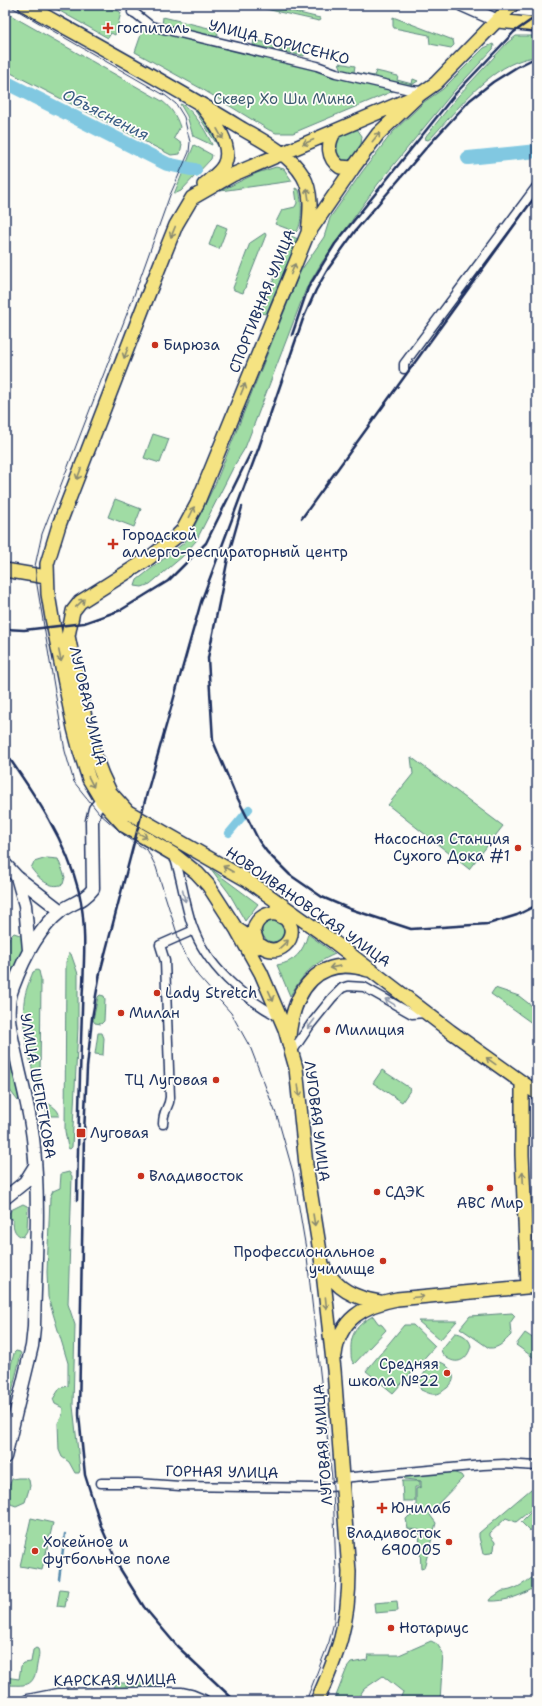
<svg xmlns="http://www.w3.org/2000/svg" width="542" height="1706" font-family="'Shantell Sans',sans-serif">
<rect width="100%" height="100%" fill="#fdfcf7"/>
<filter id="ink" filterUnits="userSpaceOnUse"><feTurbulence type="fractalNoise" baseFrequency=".025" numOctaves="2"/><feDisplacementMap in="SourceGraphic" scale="8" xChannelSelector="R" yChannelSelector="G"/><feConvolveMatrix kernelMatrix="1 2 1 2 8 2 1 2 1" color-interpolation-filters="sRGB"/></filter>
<g filter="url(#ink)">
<path fill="#a0dca4" stroke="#5e8681" d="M 49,5 L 97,5 L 119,11 L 121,13 L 115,35 L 111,33 L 108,38 Z
M 248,5 L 265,5 L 320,18 L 321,20 L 319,21 Z
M 5,12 L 162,101 C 171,108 176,115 180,127 L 174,138 L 182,144 L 180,154 L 171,155 L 5,70 Z
M 163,17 L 217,30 L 218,35 L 214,38 L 162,25 Z
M 393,17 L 453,40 L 454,45 L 451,48 L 430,44 L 429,35 L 394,28 L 393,26 Z
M 143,29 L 398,89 L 293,133 L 276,133 L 269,130 L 202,89 L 135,52 Z
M 516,36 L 537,36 L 537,56 C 530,58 523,59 516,62 C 483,75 455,112 431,138 L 428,140 L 425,139 L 426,136 L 458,96 L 507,43 Z
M 254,40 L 276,45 L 275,50 L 253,45 Z
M 493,44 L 494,46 L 493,49 L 453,92 L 378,184 L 322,262 L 306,289 L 245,448 L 234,466 L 196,541 L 182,557 L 150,584 L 142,587 L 135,586 L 137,580 L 185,542 L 194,527 L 216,482 L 300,272 L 324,237 L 330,218 L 362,172 L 392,133 L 424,102 L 443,89 L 484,48 Z
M 281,46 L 305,52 L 304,56 L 279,51 Z
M 339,63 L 355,66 L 354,72 L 374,76 L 376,71 L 398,76 L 397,80 L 412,84 L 413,79 L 418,81 L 410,86 L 342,70 Z
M 180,104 C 191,106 208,134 212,145 L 193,136 L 187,116 Z
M 193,105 L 214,135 L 218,146 L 192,106 Z
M 353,128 L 357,129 L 362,136 L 361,145 L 350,162 L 342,162 C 329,142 334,138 353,128 Z
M 194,145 L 212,155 L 211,159 L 181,191 L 174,194 Z
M 276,167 L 284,169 L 292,181 L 220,191 L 257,173 Z
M 295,188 L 299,190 C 302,199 303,226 296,232 L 275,224 L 282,210 L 295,207 L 297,203 Z
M 217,224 L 227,228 L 219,249 L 209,245 Z
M 265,233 L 266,235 L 243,293 L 234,290 L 233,288 L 250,243 Z
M 291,236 L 298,239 L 266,314 L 261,313 L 262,309 Z
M 153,434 L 169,439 L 160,463 L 144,458 Z
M 115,499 L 141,509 L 134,527 L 108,517 Z
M 411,757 L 503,826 L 469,869 L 388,805 L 413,774 Z
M 47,858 L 58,859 L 65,877 L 63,884 C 50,890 38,878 31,868 L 34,862 Z
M 211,869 L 258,904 L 245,921 L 229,893 Z
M262 931a11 11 0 1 1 22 0a11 11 0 1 1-22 0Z
M 14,933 L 23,936 L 25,945 L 15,971 L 11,973 L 5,970 L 5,955 L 9,938 Z
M 308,934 L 335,954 C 311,965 304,973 290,996 L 277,965 C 295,962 303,952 308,934 Z
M 69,953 L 71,954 L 78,974 L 78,1028 L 72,1147 L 70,1149 L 68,1148 L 65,1131 L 66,962 Z
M 37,970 L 39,971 L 41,980 L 40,1079 L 38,1083 L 36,1082 C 29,1058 21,1028 24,1002 C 25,992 29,982 33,972 Z
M 495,988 L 519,996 L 537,1010 L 536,1026 L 491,994 Z
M 100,995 L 104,996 L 105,999 L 104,1021 L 101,1024 L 95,1023 L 93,1020 L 98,997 Z
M 98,1033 L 102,1033 L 104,1038 L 103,1055 L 95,1054 Z
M 5,1037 L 19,1098 L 18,1101 L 5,1084 Z
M 382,1070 L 411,1089 L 402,1102 L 373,1083 Z
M 46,1103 C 51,1104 60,1111 59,1116 L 48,1116 L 45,1107 Z
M 69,1172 L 72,1176 L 68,1304 L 75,1325 L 73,1406 L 80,1470 L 79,1473 L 75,1473 L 69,1462 L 62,1457 L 59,1450 L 58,1423 L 62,1416 L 63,1408 L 55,1404 L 53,1399 L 60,1388 L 68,1386 L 68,1363 L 48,1297 L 47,1272 L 50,1198 L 53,1191 L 60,1188 L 61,1174 Z
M 23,1204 L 27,1206 L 28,1208 L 27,1231 L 23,1237 C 15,1235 13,1229 13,1220 L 7,1217 L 11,1210 Z
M 512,1313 L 515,1316 L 510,1323 L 511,1335 C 505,1341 499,1349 489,1348 L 460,1328 L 470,1316 Z
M 373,1316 L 378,1323 L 382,1325 L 386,1330 L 354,1364 C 351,1360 351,1357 351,1352 C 350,1333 357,1325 373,1316 Z
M 418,1321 L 457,1321 L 440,1340 Z
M 404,1325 L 413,1325 L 435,1346 L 393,1393 L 366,1371 Z
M 455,1333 C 462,1333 470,1339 471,1346 C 468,1358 459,1366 447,1358 C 444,1356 442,1354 441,1350 Z
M 525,1333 L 537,1341 L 537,1360 L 516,1345 Z
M 16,1351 L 20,1352 L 21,1354 L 5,1420 L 5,1389 L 14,1353 Z
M 438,1362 C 441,1362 443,1363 446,1365 C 454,1373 457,1380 447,1388 C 444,1390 440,1394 436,1394 C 431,1395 426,1392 421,1390 C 415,1381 429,1365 438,1362 Z
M 452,1472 L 461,1475 L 463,1478 L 431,1511 L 430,1515 L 436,1523 L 424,1568 L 421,1569 L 419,1530 L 408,1529 L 406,1519 L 409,1516 L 416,1515 L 416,1489 L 421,1487 L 421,1481 L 405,1479 L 403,1477 L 406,1475 Z
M 18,1478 L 25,1478 L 29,1480 L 30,1486 L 25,1502 L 16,1506 L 8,1503 L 6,1494 L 12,1479 Z
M 402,1481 L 420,1481 L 420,1487 L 415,1487 L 415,1501 L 403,1501 Z
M 537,1484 L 537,1505 L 516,1522 L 506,1518 L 490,1533 L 490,1536 L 495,1542 L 494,1550 L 491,1553 L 483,1554 L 479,1537 L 479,1533 Z
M 533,1510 L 537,1515 L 537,1524 L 530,1531 L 521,1522 Z
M 31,1518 L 53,1523 L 42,1570 L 20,1566 Z
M 537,1570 L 537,1586 C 523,1595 506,1602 489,1601 L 490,1599 L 502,1591 C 512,1592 525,1583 533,1577 L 533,1574 Z
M 60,1589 L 68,1590 L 65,1607 L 57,1606 Z
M 397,1601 L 398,1611 L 375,1613 L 374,1603 Z
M 431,1641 L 437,1644 L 443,1653 L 440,1701 L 399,1701 L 403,1692 L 383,1676 L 364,1689 L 356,1701 L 334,1701 L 347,1668 L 351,1663 L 367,1660 L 368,1655 L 399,1655 Z
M 36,1648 L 38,1649 C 40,1654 38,1659 37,1665 C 34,1689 25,1685 5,1685 L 5,1677 L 19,1679 L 21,1666 L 24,1663 L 31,1662 L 33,1650 Z
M 146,1678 L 159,1687 L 158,1689 L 114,1689 L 113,1687 L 116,1683 L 143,1683 Z"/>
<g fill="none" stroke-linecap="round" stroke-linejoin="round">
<path stroke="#588bad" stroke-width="2.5" d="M 59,1579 L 65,1534"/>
<path stroke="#81c8e1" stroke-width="8" d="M 229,833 L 249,809"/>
<path stroke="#81c8e1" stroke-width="14" d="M 5,82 L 167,164 L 195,170
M 468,158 L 537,151"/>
<g stroke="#1b2f5e" stroke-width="11">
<path id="street" d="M 132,12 L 136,14 L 151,26 L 317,66 L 336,73 L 410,90 L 423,91
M 404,369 L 404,364 L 537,186
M 174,856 C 182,878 184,902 192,925 C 206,966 243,998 281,1018
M 292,1052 L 311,1024 L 332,998 L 342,988 L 348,986 L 364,987 L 412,1014 L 426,1013
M 163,1124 C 163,1109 169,1109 170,1097 L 165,961 L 160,945 L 194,930
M 342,1478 L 483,1465 L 504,1464 L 537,1466
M 101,1483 L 138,1483 L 180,1486 L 315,1488 L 342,1486"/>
</g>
<g stroke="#1b2f5e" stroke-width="15">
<path id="secondary" d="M 462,5 L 498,21
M 5,864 L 17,877 L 61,911
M 17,877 L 25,905 L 29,950
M 5,1198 L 25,1182 L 35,1166
M 5,1457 L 32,1346 L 34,1327 C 35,1268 40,1207 34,1148 C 32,1120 24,1092 18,1065 C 13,1040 3,1012 13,987 C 23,960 37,930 61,911 C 72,903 84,901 93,889 L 92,821 L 95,809 L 102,801
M 28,1701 L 58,1695 L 134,1694 L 182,1694 L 191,1696 L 203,1701"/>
</g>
<g stroke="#1b2f5e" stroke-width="16">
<path id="primary" d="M 25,5 C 97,45 169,84 239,127 C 261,140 289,153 303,176 C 313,193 310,214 308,233
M 512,5 L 436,83 L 419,95 L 378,134 L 353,168 L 307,235 L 197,504 L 183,530 L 176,537 L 148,559 L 80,602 L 73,611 L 68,636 L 91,746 L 102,775 L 110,792 L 128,812 L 247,880 L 334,942 L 450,1031 L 537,1093
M 498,21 L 537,25
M 202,106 C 214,121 234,146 224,165 C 220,173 210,179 204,185
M 335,131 C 327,144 327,158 340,167 L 353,168
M 5,570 L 46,577
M 238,930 C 245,934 261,947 267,949 C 280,953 293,942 291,928 C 289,921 281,913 277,907
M 258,947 C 258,942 255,937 254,932 C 254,921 265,912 276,914 C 280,915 283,918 287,919
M 289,1036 C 294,990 318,954 368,970
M 522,1084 L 522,1155 L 528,1287
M 323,1266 C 337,1289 353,1298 380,1302
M 335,1355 C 339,1319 364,1305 397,1299 L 537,1286
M 317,1701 C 338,1654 349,1624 349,1572 L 334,1370 L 322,1264 L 306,1165 L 296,1068 L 285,1029 L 261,973 L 237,930 L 208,885 L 197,873 L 173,854 L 125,826 L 102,801 L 89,779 L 80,751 L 74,728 L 52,618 L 48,594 L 47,564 L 59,525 L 146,300 L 176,225 L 192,198 L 232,175 L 419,95"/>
</g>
<use href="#street" stroke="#fdfcf7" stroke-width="8"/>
<use href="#secondary" stroke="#fdfcf7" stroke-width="12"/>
<use href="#primary" stroke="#f5e382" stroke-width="13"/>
<path stroke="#1b2f5e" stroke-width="1" d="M 8,5 L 166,96 L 176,104 L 184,117 L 190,142 L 189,152 L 170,195 L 133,298 L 42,534 L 35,566 L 37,585 L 65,751 L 74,782 L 99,813 L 124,835 L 148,851 L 156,867 L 180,943 L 188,960 L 198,976 L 231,1013 L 251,1049 L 278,1119 L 293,1172 L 306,1249 L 333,1487 L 336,1572 L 334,1622 L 329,1642 L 306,1701"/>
<path stroke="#1b2f5e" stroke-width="2.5" d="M 292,335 L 308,288 L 335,244 L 456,93 L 514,32 L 537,16
M 242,507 L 229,553 L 208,658 L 213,741 L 234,791 L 259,841 L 267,852 L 290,875 L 322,897 L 350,909 L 411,929 L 488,924 L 517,915 L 537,905
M 302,518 L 537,194
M 5,629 L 24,630 L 84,623 L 121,610 L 168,581 L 206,543 L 251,452
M 5,752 C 35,795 66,840 79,892 C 88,930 83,972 82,1010 C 80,1073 78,1137 77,1200
M 235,1701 L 177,1646 L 144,1607 L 119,1567 L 101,1526 L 85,1475 L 79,1415 L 84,1133 L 87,1068 L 92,1018 L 100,973 L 147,793 L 201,602 L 259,447 L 303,319 L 316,290 L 328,269 L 356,230 L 426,148 L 470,100 L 493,82 L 517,67 L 537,57"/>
</g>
<defs><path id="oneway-shaft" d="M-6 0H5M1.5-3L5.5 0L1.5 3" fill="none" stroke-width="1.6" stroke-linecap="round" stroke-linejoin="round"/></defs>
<g stroke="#888970">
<use href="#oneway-shaft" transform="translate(220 134) rotate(61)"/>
<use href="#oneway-shaft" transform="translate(376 137) rotate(-51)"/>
<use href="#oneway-shaft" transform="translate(308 142) rotate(157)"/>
<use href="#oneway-shaft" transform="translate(308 194) rotate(-98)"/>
<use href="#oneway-shaft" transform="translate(173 232) rotate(112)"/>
<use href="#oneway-shaft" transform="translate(293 269) rotate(-68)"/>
<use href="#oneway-shaft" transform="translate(126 353) rotate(111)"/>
<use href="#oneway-shaft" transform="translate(243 389) rotate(-68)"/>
<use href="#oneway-shaft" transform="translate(79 474) rotate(111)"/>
<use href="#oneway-shaft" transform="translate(192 512) rotate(-64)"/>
<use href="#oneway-shaft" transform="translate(80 603) rotate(-44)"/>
<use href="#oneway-shaft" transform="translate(60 656) rotate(78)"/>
<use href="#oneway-shaft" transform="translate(91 782) rotate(63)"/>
<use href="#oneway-shaft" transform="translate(142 835) rotate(29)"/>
<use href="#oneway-shaft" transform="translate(228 869) rotate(-150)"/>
<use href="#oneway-shaft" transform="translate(284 944) rotate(-43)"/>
<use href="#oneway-shaft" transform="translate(335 967) rotate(169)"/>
<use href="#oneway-shaft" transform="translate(271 996) rotate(66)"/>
<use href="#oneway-shaft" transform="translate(491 1061) rotate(-144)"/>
<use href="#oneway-shaft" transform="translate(299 1091) rotate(83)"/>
<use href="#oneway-shaft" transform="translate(523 1178) rotate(-93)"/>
<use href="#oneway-shaft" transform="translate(314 1220) rotate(81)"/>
<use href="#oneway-shaft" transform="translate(418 1297) rotate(-5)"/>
<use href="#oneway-shaft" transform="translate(326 1303) rotate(84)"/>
</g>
<g stroke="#8c96aa">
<use href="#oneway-shaft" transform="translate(184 896) rotate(76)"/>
<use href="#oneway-shaft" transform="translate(390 1002) rotate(-149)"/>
<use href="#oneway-shaft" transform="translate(311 1024) rotate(127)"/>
</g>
</g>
<g fill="#c8321e" stroke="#fdfcf7" stroke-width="1.5">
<path d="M106 22h4v4h4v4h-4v4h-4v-4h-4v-4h4z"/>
<circle cx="155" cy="345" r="4"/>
<path d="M111 538h4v4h4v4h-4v4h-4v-4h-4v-4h4z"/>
<circle cx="518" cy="848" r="4"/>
<circle cx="157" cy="993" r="4"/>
<circle cx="121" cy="1013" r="4"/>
<circle cx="327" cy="1030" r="4"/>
<circle cx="216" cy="1080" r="4"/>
<rect x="76" y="1128" width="10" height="10" rx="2"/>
<circle cx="141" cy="1176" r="4"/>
<circle cx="490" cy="1188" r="4"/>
<circle cx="377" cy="1192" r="4"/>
<circle cx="383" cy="1261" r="4"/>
<circle cx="447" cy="1373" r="4"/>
<path d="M380 1502h4v4h4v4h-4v4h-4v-4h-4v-4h4z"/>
<circle cx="449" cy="1542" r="4"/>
<circle cx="35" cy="1551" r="4"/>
<circle cx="391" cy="1628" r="4"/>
</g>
<g text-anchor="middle" stroke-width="3.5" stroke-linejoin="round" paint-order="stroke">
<g font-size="15" fill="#1b2f5e" stroke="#fdfcf7" text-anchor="start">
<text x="117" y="33">госпиталь</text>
<text x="163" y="350">Бирюза</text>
<text x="122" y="540">Городской<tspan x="122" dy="17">аллерго-респираторный центр</tspan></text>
<text x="510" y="844" text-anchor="end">Насосная Станция<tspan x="510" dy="17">Сухого Дока #1</tspan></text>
<text x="165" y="998">Lady Stretch</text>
<text x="129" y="1018">Милан</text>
<text x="335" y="1035">Милиция</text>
<text x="208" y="1085" text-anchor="end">ТЦ Луговая</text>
<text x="90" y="1138">Луговая</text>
<text x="149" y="1181">Владивосток</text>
<text x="385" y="1197">СДЭК</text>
<text x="490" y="1208" text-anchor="middle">ABC Мир</text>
<text x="375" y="1257" text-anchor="end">Профессиональное<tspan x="375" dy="17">училище</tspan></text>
<text x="439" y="1369" text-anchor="end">Средняя<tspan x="439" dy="17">школа №22</tspan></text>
<text x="391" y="1513">Юнилаб</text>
<text x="441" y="1538" text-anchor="end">Владивосток<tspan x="441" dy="17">690005</tspan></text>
<text x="43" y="1547">Хокейное и<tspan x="43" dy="17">футбольное поле</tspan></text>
<text x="399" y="1633">Нотариус</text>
</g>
<g font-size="15" fill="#1b2f5e" stroke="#fdfcf7">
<text transform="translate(279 42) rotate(14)" y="5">УЛИЦА БОРИСЕНКО</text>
<text transform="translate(262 301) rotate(-68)" y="5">СПОРТИВНАЯ УЛИЦА</text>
<text transform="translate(88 706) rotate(77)" y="5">ЛУГОВАЯ УЛИЦА</text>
<text transform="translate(308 907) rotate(35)" y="5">НОВОИВАНОВСКАЯ УЛИЦА</text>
<text transform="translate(38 1086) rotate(80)" y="5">УЛИЦА ШЕПЕТКОВА</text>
<text transform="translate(317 1121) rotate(83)" y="5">ЛУГОВАЯ УЛИЦА</text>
<text transform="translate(323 1445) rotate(-94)" y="5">ЛУГОВАЯ УЛИЦА</text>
<text transform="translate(222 1472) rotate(1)" y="5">ГОРНАЯ УЛИЦА</text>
<text transform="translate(115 1680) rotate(-1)" y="5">КАРСКАЯ УЛИЦА</text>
</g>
<g font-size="15" fill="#3c5a70" stroke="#fdfcf7">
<text x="284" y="104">Сквер Хо Ши Мина</text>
</g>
<g font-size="16" font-style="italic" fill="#3a5d85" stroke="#fdfcf7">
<text transform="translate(106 114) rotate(27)" y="6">Объяснения</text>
</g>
</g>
<rect width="542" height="1706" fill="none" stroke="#fdfcf7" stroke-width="20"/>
<rect x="10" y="10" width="522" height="1686" fill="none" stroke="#1b2f5e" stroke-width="1.5" filter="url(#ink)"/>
</svg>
